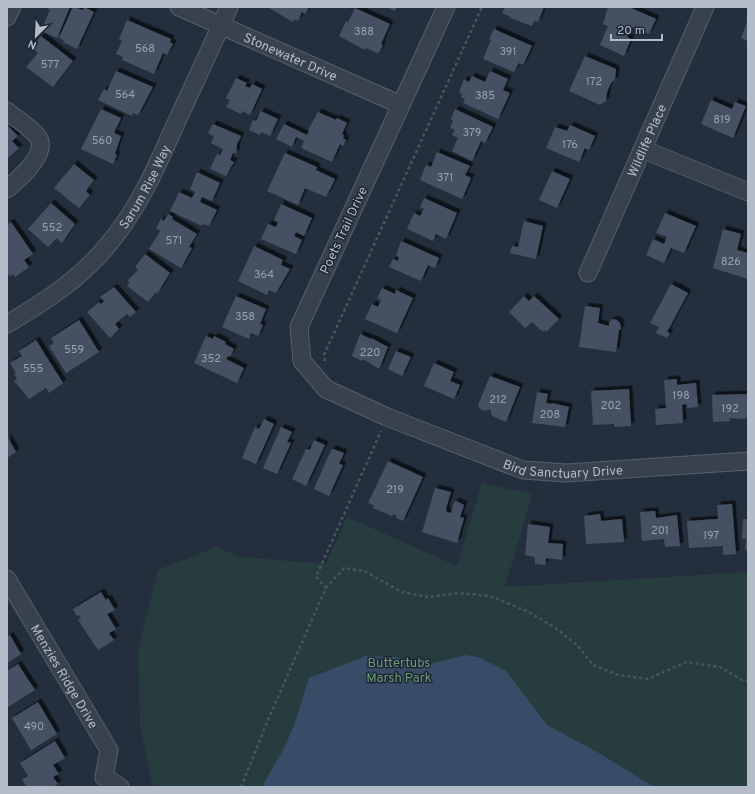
<svg xmlns="http://www.w3.org/2000/svg" width="755" height="794" font-family="Overpass,sans-serif">
<defs>
<filter id="shadow"><feDropShadow dx="3.5" dy="-3.5" stdDeviation="0" flood-color="#0009"/></filter>
</defs>
<rect width="100%" height="100%" fill="#242f3e"/>
<path fill="#263c3f" d="M 482,483 L 532,494 L 505,587 L 748,572 L 748,787 L 155,787 L 152,783 L 140,724 L 138,650 L 158,570 L 216,547 L 241,557 L 326,564 L 347,517 L 457,566 Z"/>
<path fill="#394c67" d="M 466,655 L 481,658 L 506,671 L 547,725 L 597,752 L 654,787 L 262,787 L 285,746 L 295,723 L 309,678 L 366,656 L 396,657 L 426,665 Z"/>
<path fill="#455162" filter="url(#shadow)" d="M 48,7 L 70,7 L 57,38 L 41,31 L 50,10 L 48,9 Z
M 73,7 L 83,10 L 84,7 L 94,12 L 77,49 L 63,42 L 64,40 L 59,38 Z
M 267,7 L 309,7 L 305,14 L 302,12 L 298,21 L 294,19 L 293,22 Z
M 386,7 L 397,7 L 395,11 Z
M 505,7 L 544,7 L 538,22 L 534,21 L 532,26 L 510,18 L 511,17 L 502,13 Z
M 608,7 L 629,7 L 656,19 L 649,34 L 631,27 L 627,37 L 631,39 L 624,56 L 600,45 L 608,26 L 603,24 Z
M 355,8 L 390,24 L 381,44 L 383,45 L 379,52 L 377,53 L 366,48 L 365,50 L 339,36 L 346,21 L 348,22 Z
M 748,19 L 748,41 L 741,38 Z
M 127,20 L 171,39 L 170,42 L 173,44 L 167,55 L 163,53 L 154,74 L 122,60 L 123,57 L 116,54 L 122,41 L 119,39 Z
M 494,29 L 532,46 L 523,65 L 519,63 L 514,72 L 483,59 L 491,40 L 489,39 Z
M 41,36 L 73,61 L 53,87 L 26,67 L 38,53 L 32,48 Z
M 585,56 L 616,69 L 615,80 L 611,83 L 607,92 L 606,101 L 600,105 L 569,91 Z
M 116,71 L 153,87 L 138,115 L 133,113 L 132,116 L 98,100 L 104,89 L 107,91 Z
M 490,71 L 508,79 L 503,90 L 510,93 L 498,119 L 463,103 L 465,99 L 461,97 L 462,94 L 459,92 L 464,79 L 469,82 L 472,76 L 485,82 Z
M 236,78 L 247,83 L 245,86 L 250,88 L 252,84 L 262,89 L 250,115 L 242,111 L 241,114 L 226,107 L 230,100 L 226,98 Z
M 711,100 L 732,109 L 735,102 L 746,106 L 733,138 L 701,124 Z
M 101,109 L 121,118 L 114,133 L 121,136 L 115,154 L 117,155 L 113,164 L 81,149 Z
M 455,109 L 493,127 L 485,143 L 481,141 L 472,161 L 452,151 L 458,138 L 452,135 L 455,130 L 450,128 L 453,121 L 451,119 Z
M 261,111 L 278,119 L 270,136 L 261,132 L 260,135 L 249,130 L 253,120 L 256,121 Z
M 318,112 L 336,120 L 337,118 L 347,123 L 342,134 L 344,135 L 343,138 L 346,140 L 343,146 L 340,144 L 332,162 L 301,148 L 304,141 L 296,137 L 292,147 L 276,139 L 284,124 L 307,135 L 309,130 L 308,130 Z
M 213,124 L 241,136 L 237,144 L 236,154 L 233,153 L 230,160 L 234,162 L 226,176 L 210,169 L 217,154 L 220,155 L 223,149 L 211,143 L 214,136 L 208,133 Z
M 7,125 L 18,136 L 12,141 L 19,148 L 7,159 Z
M 570,125 L 595,136 L 589,150 L 585,148 L 579,162 L 546,148 L 555,127 L 567,131 Z
M 437,152 L 470,166 L 465,175 L 471,178 L 462,199 L 420,180 L 426,165 L 431,167 Z
M 285,153 L 317,167 L 316,170 L 335,179 L 326,197 L 305,188 L 298,205 L 267,191 Z
M 74,164 L 94,180 L 86,191 L 90,195 L 79,208 L 54,188 Z
M 552,171 L 570,179 L 557,208 L 539,200 Z
M 197,172 L 220,183 L 212,201 L 202,197 L 200,202 L 217,210 L 209,226 L 203,224 L 202,226 L 170,211 L 179,192 L 192,198 L 195,192 L 190,189 Z
M 424,198 L 457,213 L 446,239 L 436,234 L 433,241 L 407,229 L 414,213 L 420,216 L 424,209 L 420,207 Z
M 51,203 L 75,224 L 62,243 L 57,238 L 48,247 L 28,229 Z
M 281,204 L 312,218 L 304,236 L 296,232 L 294,236 L 302,240 L 296,254 L 261,239 L 268,224 L 276,227 L 278,222 L 274,220 Z
M 665,213 L 696,226 L 684,253 L 671,248 L 664,263 L 646,255 L 653,239 L 664,244 L 667,237 L 656,233 Z
M 168,214 L 173,217 L 172,219 L 197,234 L 189,247 L 192,248 L 181,268 L 149,249 L 160,231 L 156,228 L 161,219 L 164,221 Z
M 524,221 L 543,226 L 536,259 L 510,253 L 512,246 L 518,247 Z
M 11,222 L 33,254 L 24,260 L 29,267 L 15,277 L 13,274 L 10,276 L 7,273 L 7,225 Z
M 723,229 L 741,234 L 737,250 L 748,253 L 748,279 L 713,268 Z
M 401,241 L 439,258 L 435,268 L 428,265 L 421,281 L 389,267 L 393,259 L 398,261 L 399,257 L 396,256 Z
M 254,246 L 283,260 L 281,265 L 290,269 L 276,293 L 269,290 L 267,295 L 238,281 Z
M 145,254 L 170,273 L 157,294 L 156,292 L 148,302 L 127,286 L 129,283 L 128,280 L 138,270 L 135,267 Z
M 671,284 L 688,293 L 667,332 L 670,333 L 667,338 L 656,333 L 659,327 L 650,323 Z
M 114,287 L 136,312 L 130,317 L 127,314 L 115,324 L 119,329 L 110,338 L 87,312 L 99,302 L 101,304 L 104,301 L 100,297 Z
M 382,288 L 395,294 L 396,290 L 413,298 L 397,333 L 365,319 L 372,304 L 378,307 L 381,300 L 377,298 Z
M 236,296 L 266,309 L 260,324 L 263,325 L 258,336 L 251,333 L 249,339 L 222,327 Z
M 524,296 L 529,301 L 534,296 L 559,319 L 546,332 L 544,330 L 543,332 L 532,322 L 525,328 L 509,312 Z
M 585,306 L 600,308 L 598,323 L 609,326 L 609,322 L 613,319 L 617,320 L 620,323 L 621,330 L 619,330 L 616,352 L 579,347 Z
M 79,320 L 99,352 L 66,373 L 49,346 L 54,343 L 51,338 Z
M 360,334 L 371,339 L 371,338 L 388,347 L 379,369 L 363,359 L 362,361 L 352,356 Z
M 206,336 L 213,339 L 214,336 L 226,342 L 225,344 L 234,349 L 230,357 L 228,356 L 226,359 L 244,368 L 237,383 L 194,363 Z
M 36,340 L 63,383 L 49,393 L 46,388 L 29,399 L 14,381 L 17,379 L 14,374 L 16,373 L 10,363 L 22,356 L 19,351 Z
M 396,351 L 411,357 L 402,376 L 388,369 Z
M 434,363 L 454,372 L 450,381 L 460,385 L 454,399 L 424,386 Z
M 490,376 L 520,387 L 506,422 L 492,416 L 490,409 L 485,411 L 480,409 L 478,405 Z
M 677,379 L 677,385 L 696,383 L 698,407 L 687,408 L 687,404 L 682,405 L 683,423 L 656,425 L 655,409 L 666,408 L 664,380 Z
M 629,389 L 631,426 L 614,427 L 614,424 L 593,425 L 591,391 Z
M 537,392 L 548,394 L 546,403 L 552,404 L 552,403 L 569,407 L 565,427 L 532,423 Z
M 746,394 L 748,394 L 747,417 L 744,419 L 730,418 L 730,421 L 713,422 L 712,395 Z
M 264,419 L 274,424 L 256,464 L 242,458 L 255,427 L 259,429 Z
M 281,427 L 292,432 L 287,442 L 291,443 L 277,474 L 263,468 Z
M 7,436 L 16,452 L 7,458 Z
M 314,440 L 325,445 L 306,486 L 292,479 L 306,449 L 310,450 Z
M 333,449 L 344,453 L 339,464 L 343,465 L 329,496 L 314,489 L 331,450 Z
M 388,461 L 423,477 L 403,521 L 396,518 L 397,516 L 393,514 L 392,516 L 373,508 L 374,505 L 368,503 Z
M 435,488 L 451,492 L 446,509 L 447,512 L 451,513 L 454,502 L 456,501 L 464,505 L 460,517 L 464,518 L 457,543 L 422,532 Z
M 732,504 L 736,554 L 723,555 L 723,546 L 689,548 L 687,521 L 718,519 L 717,505 Z
M 655,511 L 656,518 L 677,515 L 680,546 L 665,547 L 664,539 L 642,541 L 640,512 Z
M 600,514 L 601,521 L 622,519 L 624,542 L 586,544 L 584,516 Z
M 743,519 L 748,519 L 748,550 L 745,550 L 746,539 L 742,539 Z
M 528,524 L 550,527 L 548,543 L 563,544 L 562,560 L 546,558 L 545,565 L 535,564 L 535,557 L 525,555 Z
M 101,592 L 106,600 L 108,598 L 115,610 L 107,614 L 116,629 L 109,633 L 114,640 L 98,650 L 78,620 L 81,618 L 79,615 L 77,616 L 73,609 Z
M 10,635 L 21,654 L 7,663 L 7,637 Z
M 18,664 L 35,690 L 8,707 L 7,671 Z
M 38,702 L 57,734 L 31,750 L 12,718 Z
M 55,741 L 65,758 L 53,765 L 59,774 L 53,777 L 58,784 L 53,787 L 27,787 L 22,780 L 28,776 L 20,763 Z"/>
<g fill="none" stroke-linecap="round" stroke-linejoin="round">
<g stroke="#565f6c" stroke-width="19">
<g id="minor">
<path id="s1" d="M 179,7 L 401,105"/>
<path id="s2" d="M 446,7 L 299,327 L 302,361 L 326,389 L 387,417 L 523,470 L 566,473 L 748,461"/>
<path d="M 7,17 L 12,7"/>
<path d="M 7,111 C 16,119 31,127 38,137 C 49,154 18,180 7,189"/>
<path d="M 642,149 L 748,192"/>
<path id="s3" d="M 588,273 L 705,7"/>
<path id="s4" d="M 7,324 C 43,303 80,279 107,246 C 138,210 157,166 176,123 C 194,84 212,46 229,7"/>
<path id="s5" d="M 7,579 L 109,750 L 104,777 L 120,787"/>
</g>
</g>
<path stroke="#44595c" stroke-width="2.5" stroke-dasharray="3 3" stroke-linecap="butt" d="M 325,361 L 324,355 L 482,7
M 326,588 L 344,568 L 364,571 L 402,592 L 428,597 L 459,593 L 490,596 L 529,612 L 557,629 L 578,646 L 593,665 L 618,675 L 648,679 L 686,662 L 720,667 L 742,680 L 748,681
M 241,787 L 270,715 L 326,588 L 316,577 L 381,431"/>
<use href="#minor" stroke="#38414e" stroke-width="17"/>
</g>
<g text-anchor="middle" stroke-width="3" stroke-linejoin="round" paint-order="stroke">
<g font-size="11" fill="#98a1af">
<text x="364" y="35">388</text>
<text x="145" y="52">568</text>
<text x="508" y="55">391</text>
<text x="50" y="68">577</text>
<text x="594" y="85">172</text>
<text x="125" y="98">564</text>
<text x="485" y="99">385</text>
<text x="722" y="123">819</text>
<text x="472" y="136">379</text>
<text x="102" y="144">560</text>
<text x="570" y="148">176</text>
<text x="445" y="181">371</text>
<text x="52" y="231">552</text>
<text x="174" y="244">571</text>
<text x="731" y="265">826</text>
<text x="264" y="278">364</text>
<text x="245" y="320">358</text>
<text x="74" y="353">559</text>
<text x="370" y="356">220</text>
<text x="211" y="362">352</text>
<text x="33" y="372">555</text>
<text x="681" y="399">198</text>
<text x="498" y="403">212</text>
<text x="611" y="409">202</text>
<text x="730" y="412">192</text>
<text x="550" y="418">208</text>
<text x="395" y="493">219</text>
<text x="660" y="534">201</text>
<text x="711" y="539">197</text>
<text x="34" y="730">490</text>
</g>
<g font-size="13" fill="#b4bcc9" stroke="#1d2633">
<text dy="5" stroke="none"><textPath href="#s1" startOffset="122">Stonewater Drive</textPath></text>
<text dy="5" stroke="none"><textPath href="#s3" startOffset="145">Wildlife Place</textPath></text>
<text dy="5" stroke="none"><textPath href="#s4" startOffset="198">Sarum Rise Way</textPath></text>
<text transform="translate(343 230) rotate(-65)" y="5">Poets Trail Drive</text>
<text dy="5" stroke="none"><textPath href="#s2" startOffset="676">Bird Sanctuary Drive</textPath></text>
<text dy="5" stroke="none"><textPath href="#s5" startOffset="113">Menzies Ridge Drive</textPath></text>
</g>
<g font-size="13" fill="#6b9a76" stroke="#1d2633">
<text x="399" y="667">Buttertubs<tspan x="399" dy="15">Marsh Park</tspan></text>
</g>
</g>
<rect width="755" height="794" fill="none" stroke="#b4bcc9" stroke-width="16"/>
<g transform="translate(36 36) rotate(204)" stroke="#1d2633" stroke-width="3" paint-order="stroke">
<path d="M0-3L7 15L0 10L-7 15Z" fill="#b4bcc9"/>
<text y="-6" font-size="11" font-weight="bold" text-anchor="middle" fill="#b4bcc9">N</text>
</g>
<path d="M611 34v6h51v-6" fill="none" stroke="#b4bcc9" stroke-width="2"/>
<text x="617" y="34" font-size="12" fill="#b4bcc9" stroke="#1d2633" stroke-width="3" paint-order="stroke">20 m</text>
</svg>
